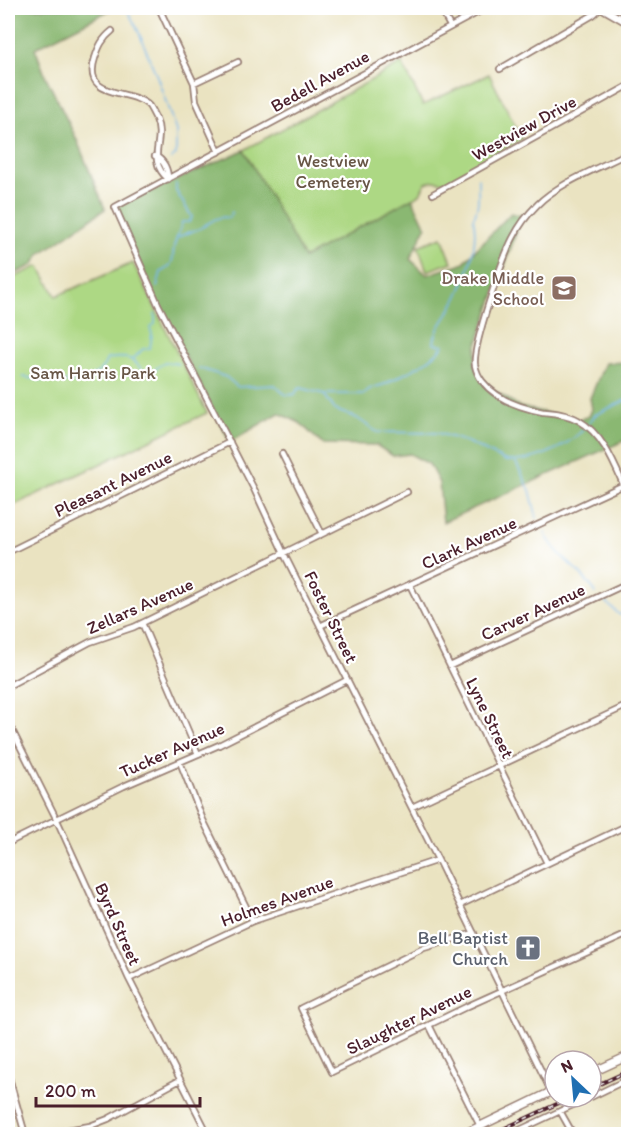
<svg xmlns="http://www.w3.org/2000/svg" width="636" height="1142" font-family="Itim,sans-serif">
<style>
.green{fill:#add884;stroke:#7c7c58;stroke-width:1.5}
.forest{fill:#8ab872;stroke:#6a6c4e;stroke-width:1.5}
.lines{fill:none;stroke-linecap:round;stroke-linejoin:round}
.stream{stroke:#77b7eb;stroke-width:1.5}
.minor-casing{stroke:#9a8176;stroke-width:8}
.tertiary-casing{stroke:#9a8176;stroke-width:9}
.secondary-casing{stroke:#9a8176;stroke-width:10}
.minor{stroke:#fff;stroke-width:4.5}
.tertiary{stroke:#fff;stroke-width:6}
.secondary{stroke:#fff;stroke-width:7}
.rail-casing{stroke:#4a1f2b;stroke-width:4}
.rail{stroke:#fff;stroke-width:1.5;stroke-dasharray:4.5;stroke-linecap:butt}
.labels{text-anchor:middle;stroke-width:4.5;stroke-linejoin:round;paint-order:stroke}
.street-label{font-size:18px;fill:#4a1f2b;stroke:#fff}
.park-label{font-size:18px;fill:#685646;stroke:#fff}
.education-label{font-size:18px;fill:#785e54;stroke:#fff;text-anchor:end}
.worship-label{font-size:18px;fill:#5b616d;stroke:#fff;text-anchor:end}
</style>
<rect width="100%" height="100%" fill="#fff"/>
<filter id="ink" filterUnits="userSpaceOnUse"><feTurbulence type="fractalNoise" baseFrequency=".0167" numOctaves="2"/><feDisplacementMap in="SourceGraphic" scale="12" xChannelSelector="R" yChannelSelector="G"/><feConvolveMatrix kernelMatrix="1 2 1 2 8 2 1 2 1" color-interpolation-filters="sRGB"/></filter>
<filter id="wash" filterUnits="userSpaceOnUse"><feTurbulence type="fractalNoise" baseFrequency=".008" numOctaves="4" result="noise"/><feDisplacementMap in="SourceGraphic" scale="24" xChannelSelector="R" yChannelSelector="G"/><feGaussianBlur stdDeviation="1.35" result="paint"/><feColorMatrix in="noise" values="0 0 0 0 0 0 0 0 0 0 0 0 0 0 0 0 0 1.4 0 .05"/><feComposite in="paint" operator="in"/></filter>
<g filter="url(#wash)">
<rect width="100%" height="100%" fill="#eae3c1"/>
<!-- green -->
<path class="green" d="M402 63 423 105 489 74 522 139 445 182 434 181 425 183 420 194 304 258 244 150Z
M442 237 452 262 427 271 418 246Z
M133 263 207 413 8 508V280L39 266 56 296Z"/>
<!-- forest -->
<path class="forest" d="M8 8H114L35 48 45 75 76 138 105 209 40 254 33 265 8 277Z
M244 150 304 258 412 198 426 227 410 259 427 275 463 263 511 213 522 216 477 345 475 364 479 376 487 386 520 407 578 420 589 416 592 409 590 398 605 363 628 362V439L443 522 439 483 429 464 410 454 393 456 376 445 322 444 300 423 279 413 230 442 158 304 115 207Z"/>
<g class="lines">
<!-- stream -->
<path class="stream" d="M127 10 137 28 158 79 176 131V155L171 159
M179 237C186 232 195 232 202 227 211 222 218 215 229 218L232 212
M157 287 161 272C175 264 172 260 174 247 176 239 180 230 182 222H189L192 217 176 191V184
M133 359 143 349 150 348 152 334 150 328 155 324V314
M199 368 226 377 238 387 275 385C282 392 285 397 295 394L297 390 301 388 324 394H364C369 387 377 387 385 384 405 373 429 364 444 345L434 344C434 331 445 319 452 307 465 284 480 244 473 218 480 208 478 190 478 178
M8 375H13
M23 377C49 382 95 391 107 359 114 358 125 356 132 360 138 363 143 376 153 371 157 369 160 364 165 362L179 364
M324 394 335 410 357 418 377 432 438 433 467 442 506 461H515L530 490 537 518
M589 423 595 415 628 399
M517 461C542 458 565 447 583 430
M545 533C556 557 582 570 596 593
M603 600 620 615 628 613"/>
</g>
</g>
<g filter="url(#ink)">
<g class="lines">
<defs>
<path id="minor" d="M159 8 194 83 196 101 219 152
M440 8 450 26
M486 8 115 207 158 304 255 491 286 558 438 860 551 1091
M112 31C102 39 99 46 95 58 81 100 132 88 149 106 151 109 154 115 156 119 166 142 145 158 168 179
M500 69 593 15 601 8
M194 83 238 62
M628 153C601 167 558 183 537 205 528 214 519 226 513 238 503 257 472 347 475 365 476 370 479 377 482 381 496 399 521 408 543 412 554 413 567 414 578 420 605 435 616 469 628 495
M155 156C164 160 168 170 168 179
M433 194 628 86
M282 454 322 534
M8 552 230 442
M410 585 547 863
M142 623 198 754
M320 626 628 483
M450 666 628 583
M8 686 90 642 134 627 407 492
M8 722 56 818 129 979 208 1134
M180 762 203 820 253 921
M412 807 628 705
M8 843 124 786 219 745 347 680
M460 905 628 825
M474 933 424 948 301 1008 332 1072 468 1006 628 934
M129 979 253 921 438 860
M429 1025 480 1126
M8 1074 25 1134
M591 1097 628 1079
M560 1111 573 1134
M45 1134 90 1126 108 1119 180 1080
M511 1134 590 1097"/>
<path id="tertiary" d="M602 8 628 23"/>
<path id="secondary" d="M591 1073 628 1056
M464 1134 555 1090"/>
</defs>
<!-- minor casing -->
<use href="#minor" class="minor-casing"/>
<!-- tertiary casing -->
<use href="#tertiary" class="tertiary-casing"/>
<!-- secondary casing -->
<use href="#secondary" class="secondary-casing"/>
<!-- minor -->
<use href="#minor" class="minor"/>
<!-- tertiary -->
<use href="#tertiary" class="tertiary"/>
<!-- secondary -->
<use href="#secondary" class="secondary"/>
<defs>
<path id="rail" d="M591 1088 628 1071
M492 1134 572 1097"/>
</defs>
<!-- rail casing -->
<use href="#rail" class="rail-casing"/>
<!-- rail -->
<use href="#rail" class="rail"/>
</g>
</g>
<!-- icons -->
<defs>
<symbol id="school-square" viewBox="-11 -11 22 22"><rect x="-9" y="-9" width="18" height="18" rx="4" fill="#8d6e63" stroke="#fff"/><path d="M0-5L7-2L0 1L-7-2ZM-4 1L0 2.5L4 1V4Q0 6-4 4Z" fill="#fff"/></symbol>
<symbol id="church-square" viewBox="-11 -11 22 22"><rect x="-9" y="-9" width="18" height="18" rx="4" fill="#6b7280" stroke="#fff"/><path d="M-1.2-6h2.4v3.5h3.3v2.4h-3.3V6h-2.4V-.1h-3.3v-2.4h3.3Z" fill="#fff"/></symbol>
</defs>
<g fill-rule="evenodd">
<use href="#school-square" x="549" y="273" width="30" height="30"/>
<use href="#church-square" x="513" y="933" width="30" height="30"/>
</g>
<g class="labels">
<!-- street labels -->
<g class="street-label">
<text transform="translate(320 81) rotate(-29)" y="6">Bedell Avenue</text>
<text transform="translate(524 128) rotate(-29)" y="6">Westview Drive</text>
<text transform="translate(113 484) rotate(-26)" y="6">Pleasant Avenue</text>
<text transform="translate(469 543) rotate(-25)" y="6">Clark Avenue</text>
<text transform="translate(140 606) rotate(-24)" y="6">Zellars Avenue</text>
<text transform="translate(533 612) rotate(-25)" y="6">Carver Avenue</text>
<text transform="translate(331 617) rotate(64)" y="6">Foster Street</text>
<text transform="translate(490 718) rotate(64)" y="6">Lyne Street</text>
<text transform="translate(172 750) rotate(-24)" y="6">Tucker Avenue</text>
<text transform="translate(277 901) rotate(-20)" y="6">Holmes Avenue</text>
<text transform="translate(118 924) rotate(66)" y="6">Byrd Street</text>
<text transform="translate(409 1020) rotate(-26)" y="6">Slaughter Avenue</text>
</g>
<!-- park labels -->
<g class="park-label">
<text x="333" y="167">Westview<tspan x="333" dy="21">Cemetery</tspan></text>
<text x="93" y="379">Sam Harris Park</text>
</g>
<!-- education labels -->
<g class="education-label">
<text x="544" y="284">Drake Middle<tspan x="544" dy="21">School</tspan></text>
</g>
<!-- worship labels -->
<g class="worship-label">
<text x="508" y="944">Bell Baptist<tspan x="508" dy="21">Church</tspan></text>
</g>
</g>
<!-- margin -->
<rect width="636" height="1142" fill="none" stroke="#fff" stroke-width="30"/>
<!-- north arrow -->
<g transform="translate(573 1079) rotate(334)"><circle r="28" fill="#ffffff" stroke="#b7a5aa" stroke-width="1.5"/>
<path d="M0-4.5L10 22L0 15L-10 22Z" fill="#1f6fb2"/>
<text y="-9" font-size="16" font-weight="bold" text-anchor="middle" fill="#4a1f2b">N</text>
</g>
<!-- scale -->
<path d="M36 1097v9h164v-9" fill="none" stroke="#4a1f2b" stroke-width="3"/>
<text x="45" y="1097" font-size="18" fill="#4a1f2b" stroke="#ffffff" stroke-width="4.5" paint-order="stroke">200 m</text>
</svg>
